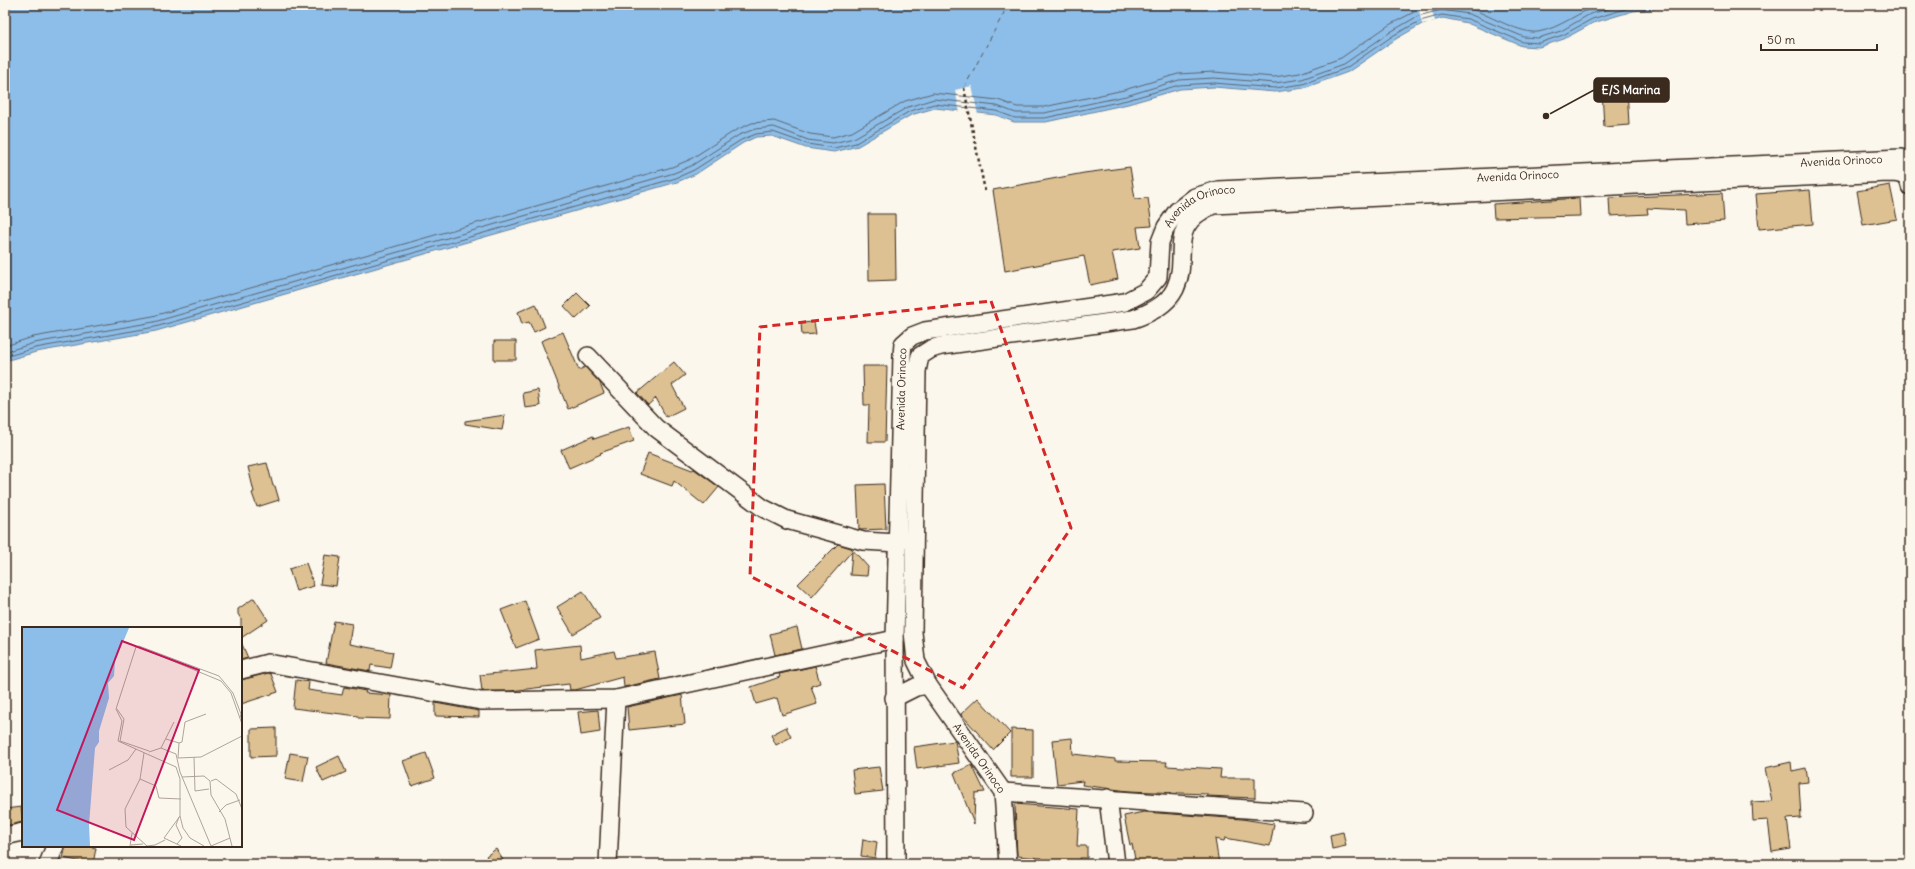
<svg xmlns="http://www.w3.org/2000/svg" width="1915" height="869" font-family="Delius,sans-serif">
<style>
.water{fill:#8dbee9;stroke:#6c8398}
.pier{fill:#fbf7ec}
.lines{fill:none;stroke-linecap:round;stroke-linejoin:round}
.shore{stroke:#5c656f;stroke-width:1}
.ferry{stroke:#54565b;stroke-width:1;stroke-dasharray:5 4;stroke-linecap:butt}
.building{fill:#ddc192;stroke:#3b2a1e}
.minor-casing{stroke:#3b2a1e;stroke-width:20}
.path{stroke:#3b2a1e;stroke-width:2.5;stroke-dasharray:3 3;stroke-linecap:butt}
.minor{stroke:#fbf7ec;stroke-width:17}
.marked{fill:none;stroke:#d62828;stroke-width:3;stroke-dasharray:8 5;stroke-linejoin:round}
.labels{text-anchor:middle;stroke-width:3;stroke-linejoin:round;paint-order:stroke}
.street-label{font-size:11px;fill:#3b2a1e;stroke:#fbf7ec}
.inset-river{fill:none;stroke:#8dbee9;stroke-width:2}
.inset-road{fill:none;stroke:#aea59a;stroke-width:1}
.view{fill:#c2185b;fill-opacity:0.15;stroke:#c2185b;stroke-width:2}
.inset-edge{fill:none;stroke:#3b2a1e;stroke-width:2}
.leader{fill:none;stroke:#3b2a1e;stroke-width:1.5}
.callout-dot{fill:#3b2a1e;stroke:#fbf7ec;stroke-width:1.5}
.callout{fill:#3b2a1e;stroke:#3b2a1e;stroke-width:1.5}
.callout-label{font-size:12px;text-anchor:middle;font-weight:bold;fill:#fff}
</style>
<rect width="100%" height="100%" fill="#fbf7ec"/>
<filter id="ink" filterUnits="userSpaceOnUse"><feTurbulence type="fractalNoise" baseFrequency=".025" numOctaves="2"/><feDisplacementMap in="SourceGraphic" scale="8" xChannelSelector="R" yChannelSelector="G"/><feConvolveMatrix kernelMatrix="1 2 1 2 8 2 1 2 1" color-interpolation-filters="sRGB"/></filter>
<g filter="url(#ink)">
<!-- water -->
<path class="water" d="M5 5H1689L1633 11 1593 23 1564 39 1539 47 1522 46 1467 23 1443 18 1422 24 1396 39 1348 72 1304 88 1275 92 1214 87 1180 89 1128 104 1046 122H1014L996 115 935 108 911 115 858 146 834 152 806 148 772 136 756 137 743 143 696 174 677 182 156 331 36 352 5 361Z"/>
<!-- pier -->
<path class="pier" d="M1418 5H1430L1435 21 1422 24Z
M972 86 978 115 960 113 955 90Z"/>
<g class="lines">
<!-- shore -->
<path class="shore" d="M1453 5C1460 6 1467 7 1474 10 1490 16 1521 34 1538 32 1561 28 1579 11 1600 5
M5 346 33 337 153 316 672 167 689 160 736 130 752 123 774 121 810 134 833 137 852 132 905 101 933 93 998 100 1017 107H1044L1124 90 1178 74 1214 72 1274 77 1300 73 1341 58 1389 25 1416 11 1435 5
M5 352 34 343 154 322 674 173 691 166 739 135 755 129 774 127 808 140 833 143 854 138 908 107 934 99 997 106 1016 113H1044L1126 96 1179 80 1214 78 1275 83 1302 79 1344 64 1392 31 1418 16 1441 10 1469 14 1524 37 1538 38 1561 31 1590 14 1622 5
M5 357 35 348 155 327 676 178 694 170 741 140 756 134 773 132 807 144 834 148 856 143 910 111 934 104 996 111 1015 118H1045L1127 100 1179 85 1214 83 1275 88 1303 84 1346 68 1394 35 1420 21 1442 15 1468 19 1523 42 1539 43 1563 35 1592 19 1632 7 1652 5"/>
<!-- ferry -->
<path class="ferry" d="M964 88 1008 5"/>
</g>
<!-- building -->
<path class="building" d="M1627 88 1629 125 1604 127 1602 90Z
M1130 167 1135 199 1148 198 1152 226 1137 227 1140 248 1112 252 1118 279 1090 285 1084 256 1005 271 993 190 1084 173Z
M1890 185 1897 219 1863 225 1857 191Z
M1810 190 1813 224 1759 229 1756 194Z
M1722 193 1724 221 1685 224 1684 210 1647 208 1648 214 1610 216 1609 198Z
M1579 198 1580 216 1494 218 1493 204Z
M868 214H895L896 280 869 281Z
M577 293 590 306 576 319 564 306Z
M536 304 545 327 534 332 529 322 522 324 518 312Z
M814 322 816 334 802 335 801 323Z
M563 332 579 370 585 367 600 383 604 393 568 409 541 341Z
M494 341H516V360H494Z
M674 362 685 375 672 385 684 408 666 417 656 398 648 405 637 393Z
M863 366H887L885 442H868L869 405H864Z
M538 390 540 406 525 408 523 393Z
M505 415 502 430 465 424V421Z
M629 427 634 441 600 453 601 454 569 468 561 450 593 436 594 439Z
M648 453 692 470 694 469 719 487 704 505 674 481 672 486 640 474Z
M267 463 273 486H275L279 500 257 507 252 493 254 492 248 467Z
M884 484 886 529 859 530 857 485Z
M838 544 851 548 868 567 867 576 850 575 852 551 812 597 798 584Z
M325 555 340 557 336 586 320 584Z
M306 563 314 586 296 591 289 569Z
M583 591 600 618 573 634 557 607Z
M254 598 268 620 241 638V619L238 614V609Z
M525 601 539 639 516 648 501 610Z
M334 621 352 624 349 644 393 652 390 668 371 665 370 671 326 663Z
M797 627 802 649 775 655 770 634Z
M241 642 248 658 241 660Z
M580 645 581 658 614 651 616 658 655 652 660 679 624 687 623 677 575 690H570L569 684 510 691H482L480 675 537 669 535 650Z
M815 666 820 683 811 686 817 704 782 715 777 698 756 704 751 687 780 677 779 674Z
M268 673 271 674 278 692 241 704V680Z
M296 680 309 682 308 690 342 695 344 687 366 691 365 693 391 695 390 719 358 718V716L293 708Z
M682 695 685 724 629 730 627 707Z
M978 698 1010 733 993 750 961 714Z
M435 703 479 711V717L435 716Z
M598 710 600 732 581 735 578 712Z
M786 727 791 737 776 745 771 735Z
M276 728V756L251 757V729Z
M1011 729 1033 730V777H1011Z
M1072 738 1073 754 1115 759V761L1167 762 1166 766 1221 769 1220 778H1255V798L1207 796V794L1128 791 1082 785 1083 781 1057 784 1052 740Z
M955 741 959 763 917 769 914 747Z
M290 753 308 756 303 782 285 779Z
M426 753 435 778 412 786 403 761Z
M339 756 346 772 323 782 316 767Z
M1791 762 1792 771 1806 768 1808 782 1799 783 1801 818 1787 819 1791 849 1772 852 1768 820 1753 821 1752 802 1772 801 1765 768Z
M972 765 985 792 975 793 974 824 954 773Z
M879 767 883 791 855 794 852 770Z
M1015 804 1079 809 1077 846H1087V858H1080L1079 864H1040L1042 858 1017 856Z
M21 807 23 822 5 826V809Z
M1144 812 1242 819 1274 824 1270 846 1225 838 1224 841 1215 839 1219 864H1136L1132 844 1130 845 1124 816Z
M1343 832 1346 846 1332 849 1330 835Z
M863 839 877 842 875 858 861 856Z
M66 846H87L96 848 93 864 63 858Z
M496 849 503 860 497 864H491L486 856Z"/>
<g class="lines">
<defs>
<g id="minor">
<path d="M588 356 656 428 763 508 787 520 863 541 898 543"/>
<path d="M241 670 268 663 481 701 616 699 895 639"/>
<path d="M928 685 916 661 913 632 917 371 920 356 931 349 941 346 1133 319C1150 313 1167 305 1175 289 1191 255 1164 227 1213 205L1888 173C1898 173 1909 174 1910 186"/>
<path id="s1" d="M894 698 916 687 928 685 1003 792 1008 864"/>
<path d="M1003 792 1304 813"/>
<path d="M1108 798 1116 864"/>
<path d="M5 836 23 832"/>
<path d="M48 864 55 846"/>
<path d="M608 864 616 699"/>
<path id="s2" d="M896 864 895 639 902 355 903 344 912 336 925 331 1125 302 1146 291 1158 277 1160 242 1166 227 1177 211 1195 197 1218 190 1901 158 1910 162"/>
</g>
</defs>
<!-- minor casing -->
<use href="#minor" class="minor-casing"/>
<!-- path -->
<path class="path" d="M964 88 985 191"/>
<!-- minor -->
<use href="#minor" class="minor"/>
</g>
</g>
<!-- marked area -->
<path class="marked" d="M991 301 1071 528 963 688 750 576 760 327Z"/>
<g class="labels">
<!-- street labels -->
<g class="street-label">
<text dy="4" stroke="none"><textPath href="#s2" startOffset="1532">Avenida Orinoco</textPath></text>
<text dy="4" stroke="none"><textPath href="#s2" startOffset="1208">Avenida Orinoco</textPath></text>
<text dy="4" stroke="none"><textPath href="#s2" startOffset="884">Avenida Orinoco</textPath></text>
<text dy="4" stroke="none"><textPath href="#s2" startOffset="475">Avenida Orinoco</textPath></text>
<text dy="4" stroke="none"><textPath href="#s1" startOffset="126">Avenida Orinoco</textPath></text>
</g>
</g>
<!-- overview -->
<g transform="translate(22 627)">
<rect width="220" height="220" fill="#fbf7ec"/>
<path d="M0 1H107L93 34 92 49 86 56 87 71 77 104V115L73 121 67 198 68 219H0Z" fill="#8dbee9"/>
<path class="inset-river" d="M0 15 76 101"/>
<path class="inset-road" d="M124 23 199 54 209 66 220 97M95 82 102 92 98 114 127 124M144 112 157 116 156 131 179 130 220 109M157 116 160 115 163 95 184 87M139 121 152 95M127 125 139 121 154 127 158 145 189 219M122 126 118 152 103 182 104 200 125 219 133 218 143 213M172 130 173 164 187 162M87 143 106 133 114 122M160 150 182 149 188 154 189 168 203 192 210 219M118 152 134 159 137 171 159 172M189 154 194 152 214 167 220 182M197 185 204 178 218 173M158 189 142 211 159 219M155 217 160 211 154 198 157 190M109 218 121 217M108 219 110 206M182 219 168 211 161 201 158 189V152L154 140 96 114 100 94 94 82 114 20 117 19 197 49 211 66 219 87 218 91M189 219 208 211"/>
<path class="view" d="M100 14 177 43 112 213 35 183Z"/>
<rect width="220" height="220" class="inset-edge"/>
</g>
<!-- callouts -->
<path class="leader" d="M1546 116L1594 90"/>
<circle class="callout-dot" cx="1546" cy="116" r="4"/>
<rect class="callout" x="1594" y="78" width="75" height="24" rx="4"/>
<g class="callout-label">
<text x="1631" y="94">E/S Marina</text>
</g>
<!-- margin -->
<rect width="1915" height="869" fill="none" stroke="#fbf7ec" stroke-width="20"/>
<rect x="10" y="10" width="1895" height="849" fill="none" stroke="#3b2a1e" stroke-width="1.5" filter="url(#ink)"/>
<!-- scale -->
<path d="M1761 44v6h116v-6" fill="none" stroke="#3b2a1e" stroke-width="2"/>
<text x="1767" y="44" font-size="12" fill="#3b2a1e" stroke="#fbf7ec" stroke-width="3" paint-order="stroke">50 m</text>
</svg>
